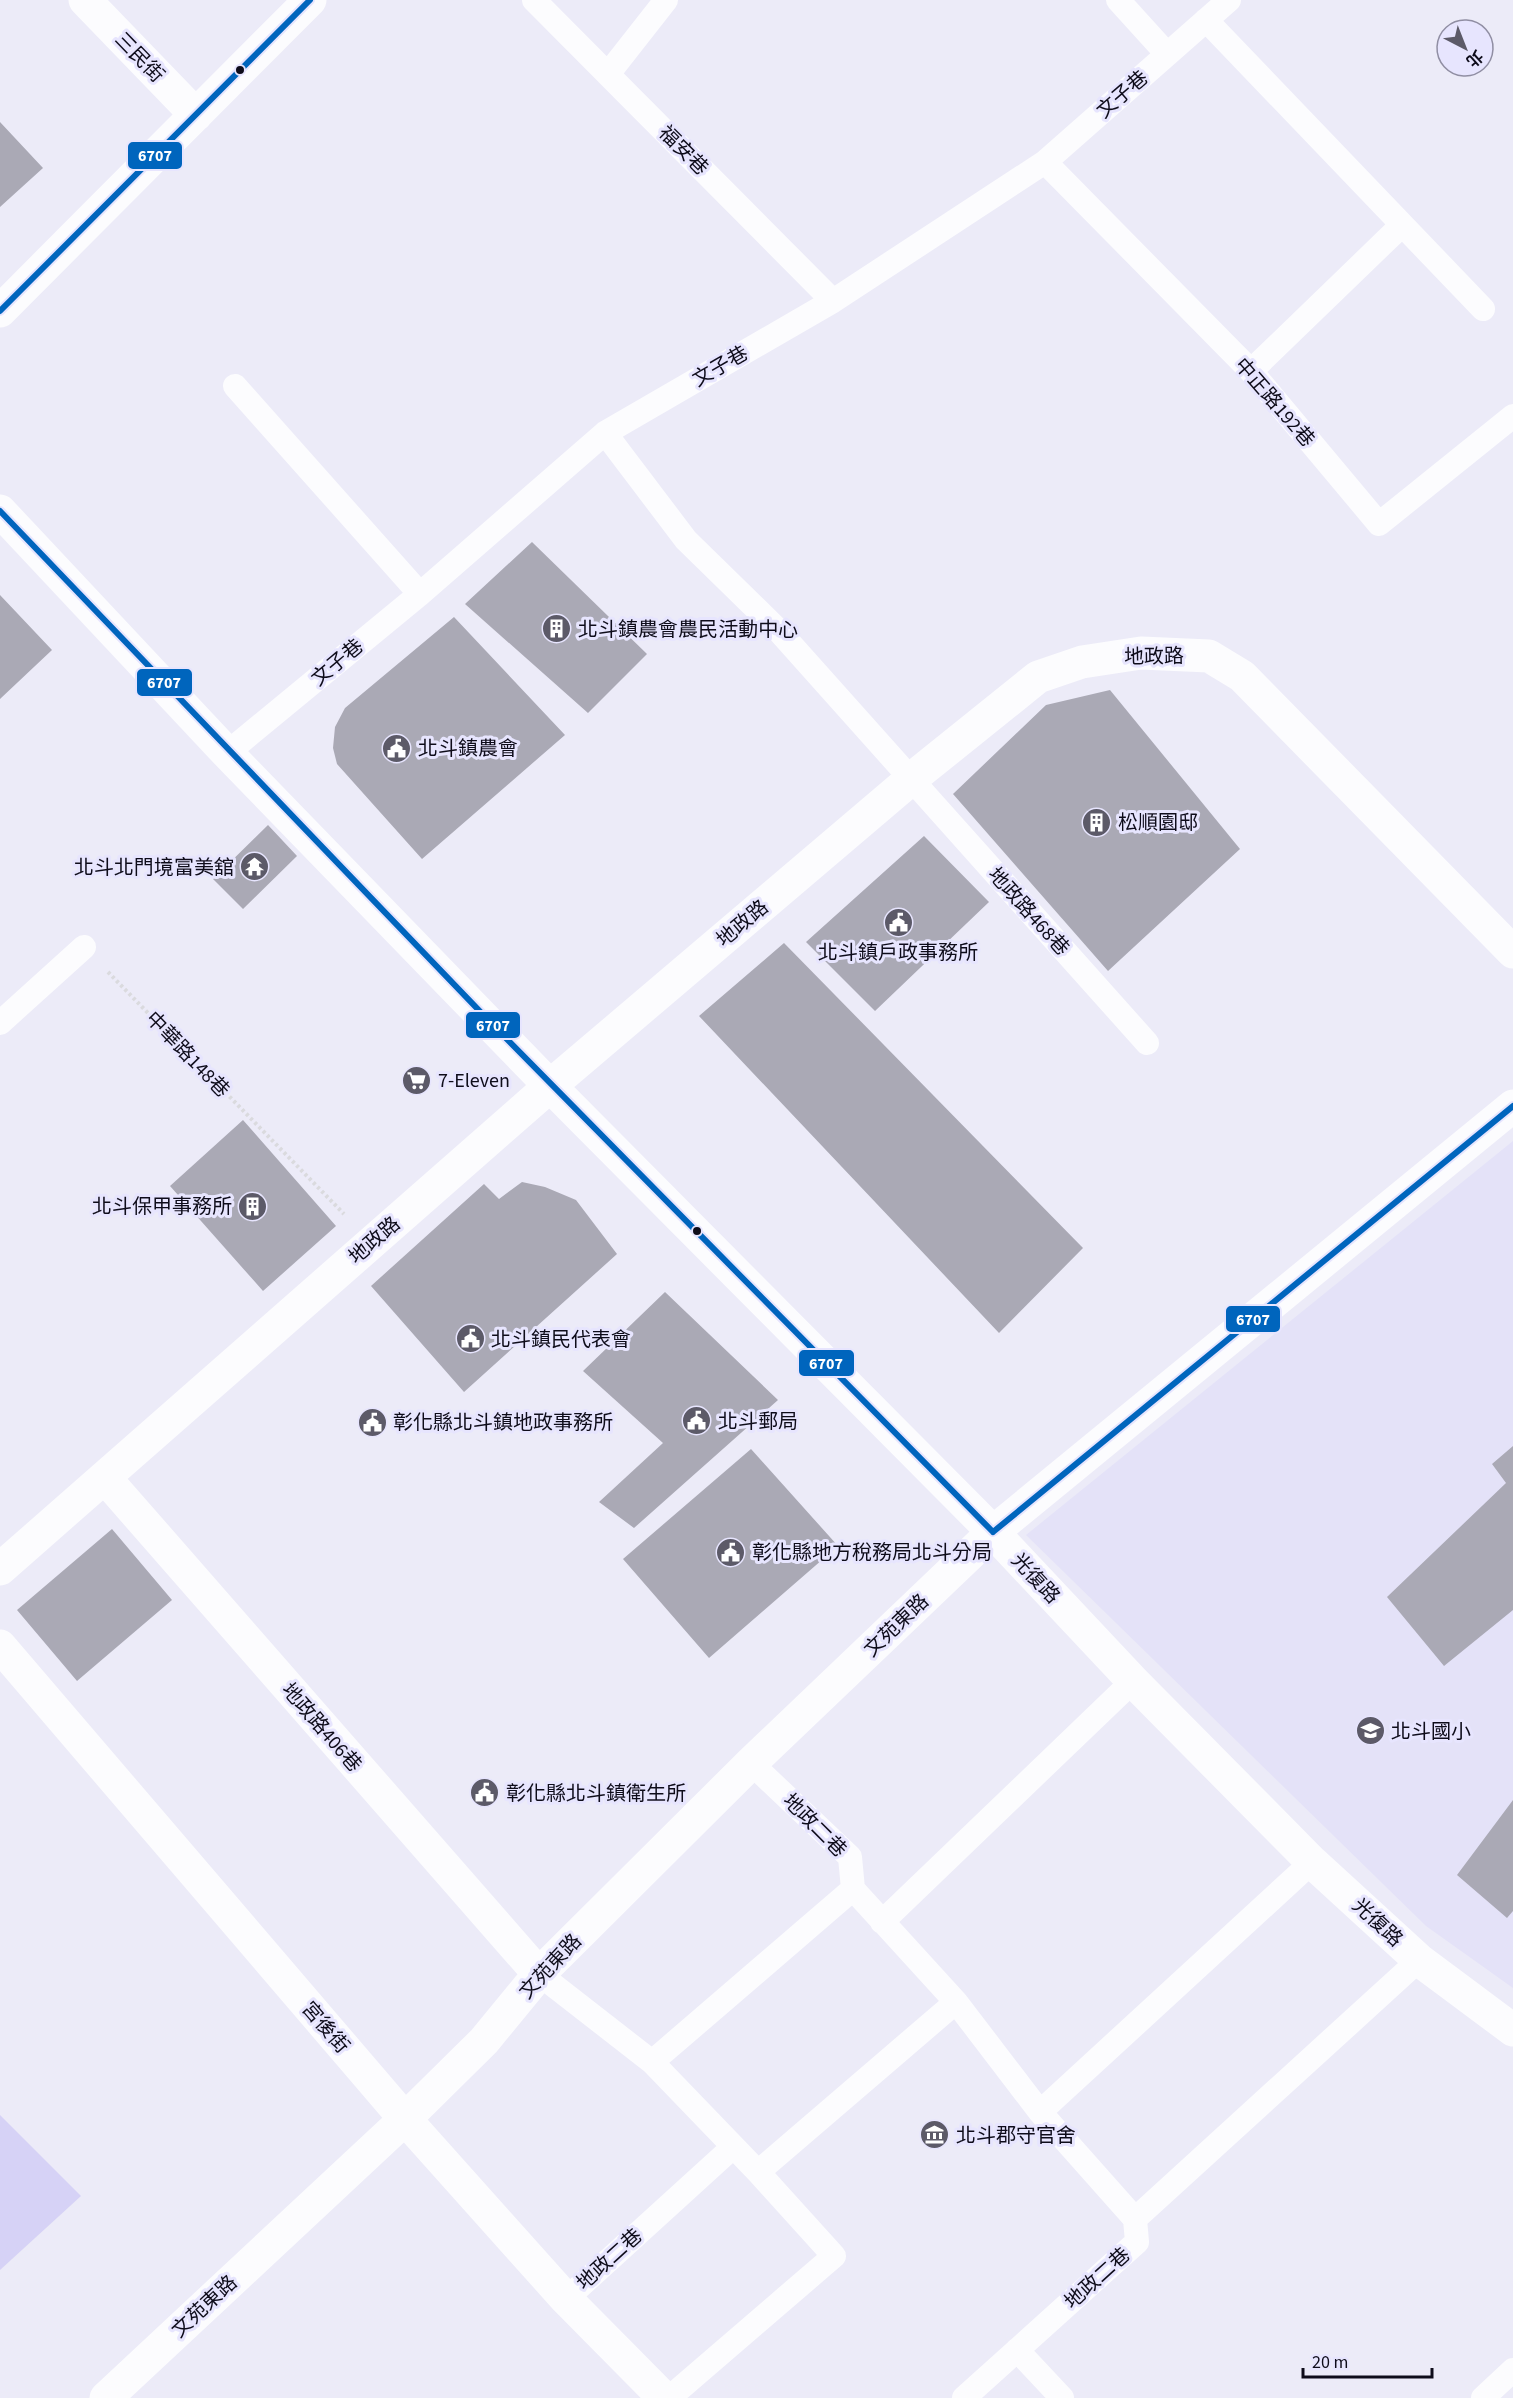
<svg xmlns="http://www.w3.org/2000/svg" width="1513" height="2398" font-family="'Source Sans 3','Noto Sans TC',sans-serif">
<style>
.built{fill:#e4e2f8}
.green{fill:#d6d2f6}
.building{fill:#aaa9b5}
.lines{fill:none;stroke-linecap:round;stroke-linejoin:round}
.path{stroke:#dadade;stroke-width:4;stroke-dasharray:3 3;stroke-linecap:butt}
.lane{stroke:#fcfcfe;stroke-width:24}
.street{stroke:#fcfcfe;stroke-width:33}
.secondary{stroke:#fcfcfe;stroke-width:33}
.bus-1-casing{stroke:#e7e5fe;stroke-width:10}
.bus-1{stroke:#0065bd;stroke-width:6}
.bus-dot{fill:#0e0c1a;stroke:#e7e5fe;stroke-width:2}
.labels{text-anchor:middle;stroke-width:6;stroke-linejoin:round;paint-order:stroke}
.street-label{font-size:20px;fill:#0e0c1a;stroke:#e7e5fe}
.poi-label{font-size:20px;fill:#0e0c1a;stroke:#e7e5fe;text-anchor:start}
.line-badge{stroke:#e7e5fe;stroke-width:2}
.badge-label{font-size:16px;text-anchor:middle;font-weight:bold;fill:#fff}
</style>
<rect width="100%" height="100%" fill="#ecebf8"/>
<!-- built -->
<path class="built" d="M1513 1141V1988L1426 1926 1026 1535Z"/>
<!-- green -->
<path class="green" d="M0 2115 81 2196 0 2270Z"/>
<!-- building -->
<path class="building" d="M0 122 43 168 0 207Z
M532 542 647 654 588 713 465 604Z
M0 595 52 650 0 699Z
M454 617 565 735 422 859 337 764 333 748 335 727 345 708Z
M1110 690 1240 849 1108 971 953 794 1046 705Z
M268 825 297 856 243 909 213 879Z
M924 836 989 902 875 1011 806 942Z
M784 943 1083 1248 999 1333 699 1016Z
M243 1120 336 1226 263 1291 170 1186Z
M522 1182 545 1187 576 1200 617 1254 464 1392 371 1286 484 1184 499 1199Z
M665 1292 778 1400 634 1528 599 1502 663 1443 583 1371Z
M1513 1446V1610L1444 1666 1387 1597 1506 1483 1492 1464Z
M751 1449 838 1546 709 1658 623 1559Z
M112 1529 172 1600 77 1681 17 1610Z
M1513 1800V1911L1507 1918 1457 1875Z"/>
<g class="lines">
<!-- path -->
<path class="path" d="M108 972 344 1214"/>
<!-- lane -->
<path class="lane" d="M534 0 833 301
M1118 0 1167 54
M1206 20 1483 309
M608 74 666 0
M1045 162 1251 371 1379 524 1513 416
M1251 371 1402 225
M235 386 420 594
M605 433 686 540 778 630 1147 1043
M227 753 420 594 605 433 833 301 1045 162 1229 0
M0 1023 84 947
M751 1763 850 1857 853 1889 956 2002 1040 2112 1135 2219 1137 2242 964 2398
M882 1922 1133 1681
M539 1974 652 2062 758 2172 834 2256 669 2398
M652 2062 853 1889
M1040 2112 1312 1862
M758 2172 956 2002
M1135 2219 1419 1960
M566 2299 733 2147
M1017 2350 1062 2398
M1483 2398 1513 2370"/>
<!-- street -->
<path class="street" d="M106 1479 539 1974
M0 1646 405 2119 566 2299 664 2398
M106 2398 405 2119 484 2041 539 1974 751 1763 993 1532 1513 1106"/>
<!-- secondary -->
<path class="secondary" d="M85 0 196 115
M0 311 310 0
M0 511 227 753 550 1086 993 1532 1133 1681 1312 1862 1419 1960 1513 2030
M0 1569 550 1086 910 780 1038 677 1082 662 1141 653 1209 656 1242 676 1513 952"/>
<defs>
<path id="bus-1" d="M0 311 310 0
M0 511 493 1025 993 1532
M993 1532 1513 1106"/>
</defs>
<!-- bus-1 casing -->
<use href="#bus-1" class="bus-1-casing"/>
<!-- bus-1 -->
<use href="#bus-1" class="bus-1"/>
</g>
<!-- icons -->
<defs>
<symbol id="building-disc" viewBox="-11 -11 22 22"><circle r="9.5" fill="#5c5a68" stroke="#e7e5fe"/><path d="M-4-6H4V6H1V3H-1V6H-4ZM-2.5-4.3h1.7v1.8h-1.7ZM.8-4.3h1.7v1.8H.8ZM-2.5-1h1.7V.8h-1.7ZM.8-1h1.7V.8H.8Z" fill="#fff"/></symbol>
<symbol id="civic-disc" viewBox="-11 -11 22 22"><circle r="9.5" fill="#5c5a68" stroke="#e7e5fe"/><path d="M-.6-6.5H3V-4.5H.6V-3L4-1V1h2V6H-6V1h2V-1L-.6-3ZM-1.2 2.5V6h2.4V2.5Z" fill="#fff"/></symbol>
<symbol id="temple-disc" viewBox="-11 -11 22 22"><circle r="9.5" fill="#5c5a68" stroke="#e7e5fe"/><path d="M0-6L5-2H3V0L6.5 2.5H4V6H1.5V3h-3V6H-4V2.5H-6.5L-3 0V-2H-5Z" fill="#fff"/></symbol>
<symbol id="supermarket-disc" viewBox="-11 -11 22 22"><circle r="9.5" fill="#5c5a68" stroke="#e7e5fe"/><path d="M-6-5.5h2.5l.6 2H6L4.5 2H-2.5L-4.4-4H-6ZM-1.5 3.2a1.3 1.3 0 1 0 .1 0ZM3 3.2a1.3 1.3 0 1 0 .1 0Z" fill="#fff"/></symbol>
<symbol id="school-disc" viewBox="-11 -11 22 22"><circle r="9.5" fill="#5c5a68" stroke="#e7e5fe"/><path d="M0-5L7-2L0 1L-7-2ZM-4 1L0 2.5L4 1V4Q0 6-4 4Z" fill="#fff"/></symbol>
<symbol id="museum-disc" viewBox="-11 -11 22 22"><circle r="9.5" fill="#5c5a68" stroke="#e7e5fe"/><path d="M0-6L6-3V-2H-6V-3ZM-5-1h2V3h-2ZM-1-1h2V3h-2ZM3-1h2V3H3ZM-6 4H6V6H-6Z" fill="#fff"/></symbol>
</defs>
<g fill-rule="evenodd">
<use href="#building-disc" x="540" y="612" width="33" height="33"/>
<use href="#civic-disc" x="380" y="732" width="33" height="33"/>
<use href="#building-disc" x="1080" y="806" width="33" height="33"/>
<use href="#temple-disc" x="238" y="850" width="33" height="33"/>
<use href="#civic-disc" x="882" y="906" width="33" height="33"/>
<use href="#supermarket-disc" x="400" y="1064" width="33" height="33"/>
<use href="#building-disc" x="236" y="1190" width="33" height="33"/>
<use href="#civic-disc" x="454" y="1322" width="33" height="33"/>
<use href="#civic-disc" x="680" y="1404" width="33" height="33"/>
<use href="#civic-disc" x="356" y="1406" width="33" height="33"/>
<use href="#civic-disc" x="714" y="1536" width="33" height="33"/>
<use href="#school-disc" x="1354" y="1714" width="33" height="33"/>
<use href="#civic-disc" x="468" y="1776" width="33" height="33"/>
<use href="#museum-disc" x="918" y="2118" width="33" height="33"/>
</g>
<!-- markers -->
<g class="bus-dot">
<circle cx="240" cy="70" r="5"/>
<circle cx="697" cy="1231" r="5"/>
</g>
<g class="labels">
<!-- street labels -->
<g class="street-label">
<text transform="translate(140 57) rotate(46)" y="7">三民街</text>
<text transform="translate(1122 94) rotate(-41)" y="7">文子巷</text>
<text transform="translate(684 150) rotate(45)" y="7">福安巷</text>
<text transform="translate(720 366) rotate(-30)" y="7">文子巷</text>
<text transform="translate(1275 402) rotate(49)" y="7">中正路192巷</text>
<text transform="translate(1154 656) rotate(-1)" y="7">地政路</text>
<text transform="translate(337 662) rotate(-40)" y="7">文子巷</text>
<text transform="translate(1029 911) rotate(48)" y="7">地政路468巷</text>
<text transform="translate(742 923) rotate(-40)" y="7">地政路</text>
<text transform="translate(188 1054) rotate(46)" y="7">中華路148巷</text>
<text transform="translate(374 1240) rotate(-41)" y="7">地政路</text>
<text transform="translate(1036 1578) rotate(47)" y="7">光復路</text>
<text transform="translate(896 1625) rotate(-44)" y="7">文苑東路</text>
<text transform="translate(322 1727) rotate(49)" y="7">地政路406巷</text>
<text transform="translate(815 1825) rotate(45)" y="7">地政二巷</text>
<text transform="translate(1378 1922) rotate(43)" y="7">光復路</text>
<text transform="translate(550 1966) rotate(-47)" y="7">文苑東路</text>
<text transform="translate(326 2027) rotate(49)" y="7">宮後街</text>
<text transform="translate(609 2259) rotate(-42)" y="7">地政二巷</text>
<text transform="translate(1097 2278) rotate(-42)" y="7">地政二巷</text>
<text transform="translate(204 2306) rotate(-43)" y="7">文苑東路</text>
</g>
<!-- poi labels -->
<g class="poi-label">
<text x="578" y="636">北斗鎮農會農民活動中心</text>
<text x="418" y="755">北斗鎮農會</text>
<text x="1118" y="829">松順園邸</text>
<text x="234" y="874" text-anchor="end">北斗北門境富美舘</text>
<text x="898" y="959" text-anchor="middle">北斗鎮戶政事務所</text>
<text x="438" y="1087">7-Eleven</text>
<text x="232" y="1213" text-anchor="end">北斗保甲事務所</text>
<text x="491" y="1346">北斗鎮民代表會</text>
<text x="718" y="1428">北斗郵局</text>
<text x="393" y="1429">彰化縣北斗鎮地政事務所</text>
<text x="752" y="1559">彰化縣地方稅務局北斗分局</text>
<text x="1391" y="1738">北斗國小</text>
<text x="506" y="1800">彰化縣北斗鎮衛生所</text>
<text x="956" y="2142">北斗郡守官舍</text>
</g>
</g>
<g class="line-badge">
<rect x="127" y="141" width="56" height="29" rx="6" fill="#0065bd"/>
<rect x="136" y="668" width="57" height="29" rx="6" fill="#0065bd"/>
<rect x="465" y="1011" width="56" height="28" rx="6" fill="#0065bd"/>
<rect x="1225" y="1305" width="56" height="28" rx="6" fill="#0065bd"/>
<rect x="798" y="1349" width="57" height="28" rx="6" fill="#0065bd"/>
</g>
<g class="badge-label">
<text x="155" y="161">6707</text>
<text x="164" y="688">6707</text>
<text x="493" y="1031">6707</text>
<text x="1253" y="1325">6707</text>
<text x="826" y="1369">6707</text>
</g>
<!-- north arrow -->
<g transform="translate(1465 48) rotate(138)"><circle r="28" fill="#e7e5fe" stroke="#908ea3" stroke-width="1.5"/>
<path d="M0-4.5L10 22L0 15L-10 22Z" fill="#5c5a68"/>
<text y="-9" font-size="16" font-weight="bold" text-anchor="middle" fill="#0e0c1a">北</text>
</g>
<!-- scale -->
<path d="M1303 2368v9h129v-9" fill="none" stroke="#0e0c1a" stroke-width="3"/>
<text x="1312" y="2368" font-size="18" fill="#0e0c1a" stroke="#e7e5fe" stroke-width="4.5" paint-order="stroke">20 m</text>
</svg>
